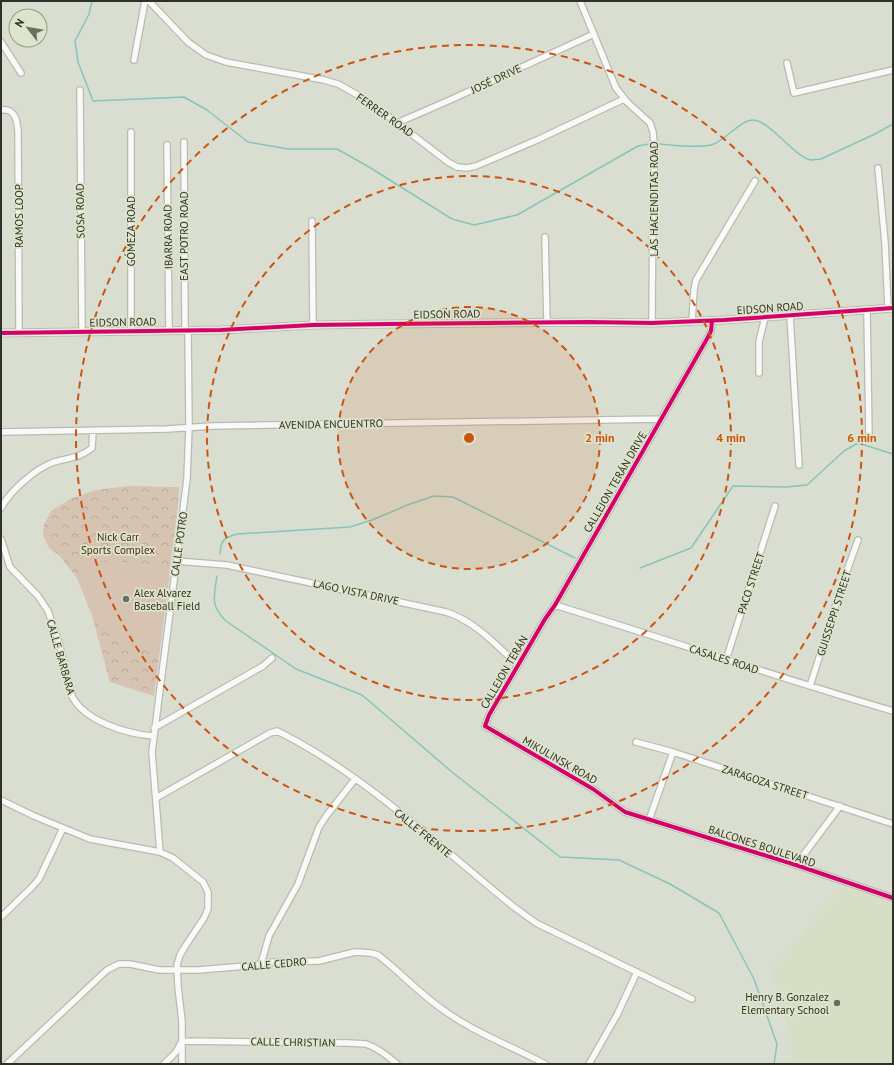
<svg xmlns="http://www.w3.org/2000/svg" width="894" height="1065" font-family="'PT Sans',sans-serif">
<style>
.built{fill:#d7dec6}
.forest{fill:url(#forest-crowns)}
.pitch{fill:#d6c3b1}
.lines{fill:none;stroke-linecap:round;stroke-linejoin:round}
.stream{stroke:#87c5ba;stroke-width:1.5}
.minor-casing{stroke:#b8bbb1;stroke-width:8}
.tertiary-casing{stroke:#b8bbb1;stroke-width:9}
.minor{stroke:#f9faf8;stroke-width:5.5}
.tertiary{stroke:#f9faf8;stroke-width:7}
.cycleway-casing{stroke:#dde4cb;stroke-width:6}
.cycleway{stroke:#d6006c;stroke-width:4}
.ring{fill:none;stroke:#cc5310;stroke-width:2;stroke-dasharray:7 5}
.poi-dot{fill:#6a6e62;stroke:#dde4cb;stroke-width:1.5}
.labels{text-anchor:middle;stroke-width:3.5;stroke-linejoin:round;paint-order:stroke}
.street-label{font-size:11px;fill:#2e3127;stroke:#dde4cb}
.park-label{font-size:11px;fill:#512a0e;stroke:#dde4cb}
.poi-label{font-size:11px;fill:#2e3127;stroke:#dde4cb;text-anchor:start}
.centre{fill:#cc5310;stroke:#dde4cb;stroke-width:2}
.ring-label{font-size:12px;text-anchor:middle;font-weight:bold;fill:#cc5310;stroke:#dde4cb;stroke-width:3.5;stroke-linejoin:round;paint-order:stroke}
</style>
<defs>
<pattern id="forest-crowns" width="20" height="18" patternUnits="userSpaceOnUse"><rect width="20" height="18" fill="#d6c3b1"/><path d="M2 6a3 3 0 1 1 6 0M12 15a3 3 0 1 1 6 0" fill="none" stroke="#b8a898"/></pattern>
</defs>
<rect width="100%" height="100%" fill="#daded1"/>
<!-- built -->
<path class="built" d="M843 886 893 903V1064H791V1035L771 971Z"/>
<!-- forest -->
<path class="forest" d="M128 486 179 487 178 505 154 696 110 682 91 612 77 578 59 555 50 549 43 535 44 525 51 511 72 498 96 490Z"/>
<!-- pitch -->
<path class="pitch" d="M80 560 170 565 160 648 132 644 113 634 97 623 89 608 82 589 79 574Z"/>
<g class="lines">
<!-- stream -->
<path class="stream" d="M92 1 89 14 75 41 78 62 93 101 184 97 207 110 248 142 288 149H337L369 167 452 219 474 225 517 215 638 146 649 144
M659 144C673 145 702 149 714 144 726 139 741 120 753 120 771 121 794 157 811 160 814 160 818 159 821 159L875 134 893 124
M220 554C221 539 224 538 237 534L350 527 372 520 410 504 434 496 453 497 575 558
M640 568 691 548 733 486 786 487 807 485 844 451 858 443 893 454
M217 576C214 596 210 606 226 621L296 669 362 695 452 772 560 857 619 860 670 884 719 913 754 979 777 1044 774 1064"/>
<defs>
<path id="minor" d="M149 1 188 42 206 55 226 62 324 80 338 84 356 94 392 119 448 162 457 167 467 168 476 166 537 140 624 99
M580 1 616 88 627 102 650 123 653 132 655 154 653 194 652 323
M1 42 21 73
M134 60 145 1
M787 63 794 93 893 70
M80 90 82 332
M1 110C15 108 17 120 18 131L19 333
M397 123 450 100 594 34
M131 132V330
M184 142 185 330
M167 145 169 330
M878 168 885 243 888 308
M312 221 313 325
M545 237 547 322
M867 310 869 438
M790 316 799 465
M692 321 694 290 696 280 755 181
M712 321 711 331 708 337 555 605 545 619 489 715 485 726 593 789 625 812 796 865 893 898
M759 373V342L765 317
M1 432 167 429 212 426 661 419
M1 508C10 491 36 468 54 462 68 458 80 458 92 448L93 431
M1 539 10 567 38 596 48 611 59 643 72 696C84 721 127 734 153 736
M176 561 227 565 446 612C475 621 496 645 518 665
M555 605C668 640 780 678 893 711
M726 660 775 506
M810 686 844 579 858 540
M154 728 263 666 272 658
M636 742 673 752 893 824
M156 798 270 733 277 731 283 734C367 777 441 848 514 907L536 923 692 999
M1 800 34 816 90 839 160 852 173 858 203 882 208 892V909L204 918 186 945 180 955 177 965 178 987 182 1021V1064
M649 820 673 752
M160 852 152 752 187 479 189 426 188 330
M796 865 840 806
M1 917 32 887 39 879 63 828
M261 964 269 936 298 884 319 827 327 815 355 779
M7 1064 107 970 119 964H130L159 970H198L246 966 274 962 319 961 355 952 371 953 378 955C400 972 419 993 442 1009 473 1032 511 1046 545 1064
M164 1064 176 1052 182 1041 348 1043 366 1044C378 1048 387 1055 397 1064
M589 1064 617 1015 637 972"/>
<path id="tertiary" d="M1 333 221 330 313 325 391 324 588 322 652 323 724 320 893 308"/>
</defs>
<!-- minor casing -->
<use href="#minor" class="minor-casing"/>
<!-- tertiary casing -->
<use href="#tertiary" class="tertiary-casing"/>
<!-- minor -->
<use href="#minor" class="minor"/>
<!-- tertiary -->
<use href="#tertiary" class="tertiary"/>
<defs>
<path id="cycleway" d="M712 321 711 331 708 337 555 605 545 619 489 715 485 726 593 789 625 812 796 865 893 898
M1 333 221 330 313 325 391 324 588 322 652 323 724 320 893 308"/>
</defs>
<!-- cycleway casing -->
<use href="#cycleway" class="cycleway-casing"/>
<!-- cycleway -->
<use href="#cycleway" class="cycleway"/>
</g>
<!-- distance rings -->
<circle cx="469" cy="438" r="131" fill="#cc5310" fill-opacity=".12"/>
<g class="ring">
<circle cx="469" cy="438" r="131"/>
<circle cx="469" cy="438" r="262"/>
<circle cx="469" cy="438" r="393"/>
</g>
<!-- markers -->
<g class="poi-dot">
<circle cx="126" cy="599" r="4"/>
<circle cx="837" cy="1003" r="4"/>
</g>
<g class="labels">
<!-- street labels -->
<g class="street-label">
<text transform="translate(496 79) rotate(-25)" y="4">JOSÉ DRIVE</text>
<text transform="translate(385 115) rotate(35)" y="4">FERRER ROAD</text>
<text transform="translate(654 199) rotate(-90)" y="4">LAS HACIENDITAS ROAD</text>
<text transform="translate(80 211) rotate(-91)" y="4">SOSA ROAD</text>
<text transform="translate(19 216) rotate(-90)" y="4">RAMOS LOOP</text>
<text transform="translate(131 231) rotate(-90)" y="4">GÓMEZA ROAD</text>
<text transform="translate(184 236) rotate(-90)" y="4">EAST POTRO ROAD</text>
<text transform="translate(168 237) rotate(-91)" y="4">IBARRA ROAD</text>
<text transform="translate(770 308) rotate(-4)" y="4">EIDSON ROAD</text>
<text transform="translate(447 314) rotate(-1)" y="4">EIDSON ROAD</text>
<text transform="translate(123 322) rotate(-1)" y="4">EIDSON ROAD</text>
<text transform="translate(331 424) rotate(-1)" y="4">AVENIDA ENCUENTRO</text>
<text transform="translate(615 482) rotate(-60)" y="4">CALLEJON TERÁN DRIVE</text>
<text transform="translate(179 544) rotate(-82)" y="4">CALLE POTRO</text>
<text transform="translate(751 583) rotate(-72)" y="4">PACO STREET</text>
<text transform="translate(356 592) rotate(12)" y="4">LAGO VISTA DRIVE</text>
<text transform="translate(834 613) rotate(-72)" y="4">GUISSEPPI STREET</text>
<text transform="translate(61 657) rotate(74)" y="4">CALLE BARBARA</text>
<text transform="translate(724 659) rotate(18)" y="4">CASALES ROAD</text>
<text transform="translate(504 672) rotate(-60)" y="4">CALLEJON TERÁN</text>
<text transform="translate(560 760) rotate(30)" y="4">MIKULINSK ROAD</text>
<text transform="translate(765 782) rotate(18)" y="4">ZARAGOZA STREET</text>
<text transform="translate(423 833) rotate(39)" y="4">CALLE FRENTE</text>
<text transform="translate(762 846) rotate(18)" y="4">BALCONES BOULEVARD</text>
<text transform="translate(274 964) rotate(-5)" y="4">CALLE CEDRO</text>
<text transform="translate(293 1042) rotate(1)" y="4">CALLE CHRISTIAN</text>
</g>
<!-- park labels -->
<g class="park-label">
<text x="118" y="541">Nick Carr<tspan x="118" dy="13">Sports Complex</tspan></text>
</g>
<!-- poi labels -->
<g class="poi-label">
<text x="134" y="597">Alex Alvarez<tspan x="134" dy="13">Baseball Field</tspan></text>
<text x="829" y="1001" text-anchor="end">Henry B. Gonzalez<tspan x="829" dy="13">Elementary School</tspan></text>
</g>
</g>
<circle cx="469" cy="438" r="6" class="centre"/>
<g class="ring-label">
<text x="600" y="442">2 min</text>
<text x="731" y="442">4 min</text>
<text x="862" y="442">6 min</text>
</g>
<!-- border -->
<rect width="894" height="1065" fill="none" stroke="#2e3127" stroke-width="4"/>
<!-- north arrow -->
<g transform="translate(28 28) rotate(301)"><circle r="19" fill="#dde4cb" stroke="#979c89"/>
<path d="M0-3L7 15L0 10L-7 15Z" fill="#6a6e62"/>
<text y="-6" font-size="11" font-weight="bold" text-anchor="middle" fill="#2e3127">N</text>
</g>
</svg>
